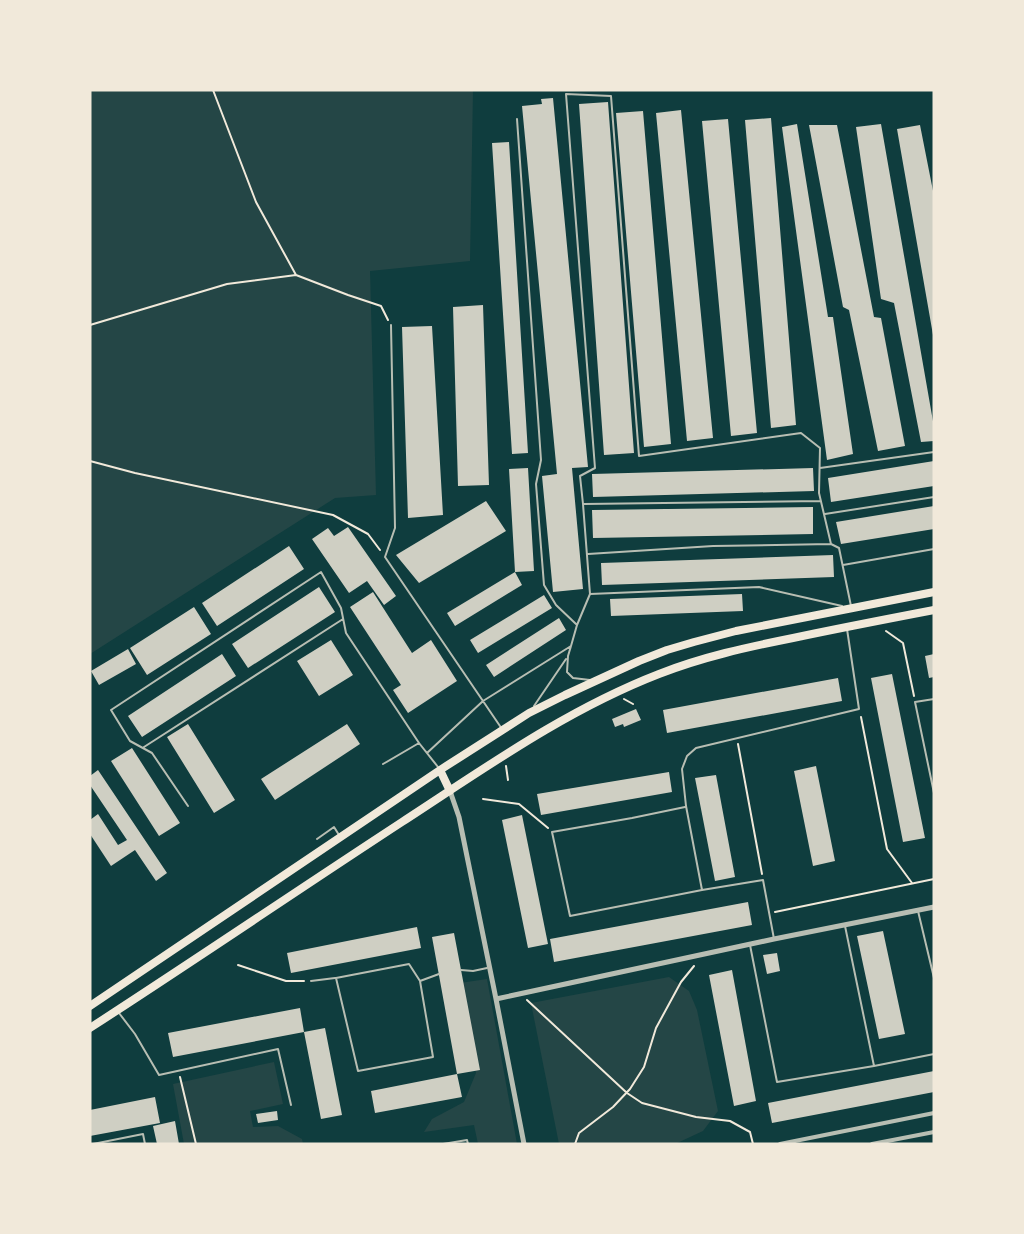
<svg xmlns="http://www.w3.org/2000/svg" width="1024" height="1234" font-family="'Source Sans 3',sans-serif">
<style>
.green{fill:#244646}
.building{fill:#cfcfc3}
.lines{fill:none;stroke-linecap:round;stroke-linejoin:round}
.path{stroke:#f1e9da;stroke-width:2}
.service{stroke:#b8beb3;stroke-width:2}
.pedestrian{stroke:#b8beb3;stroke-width:4}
.minor{stroke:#b8beb3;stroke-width:5}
.primary{stroke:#f1e9da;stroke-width:8}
</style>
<rect width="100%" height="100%" fill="#0f3d3e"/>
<!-- green -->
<path class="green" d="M90 90H473L470 261 370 271 376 495 335 498 90 654Z
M669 977 689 991 697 1010 718 1111 703 1131 675 1144H559L531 1003Z
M487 979 517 1144H478L474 1125 424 1132 432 1119 464 1102 476 1073 460 983Z
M274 1062 283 1104 250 1111 253 1127 278 1126 302 1139 303 1144H184L173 1084Z"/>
<!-- building -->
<path class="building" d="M553 98 588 467 572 468 583 589 553 592 542 476 557 474 522 106 542 104 541 99Z
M608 102 634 453 604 455 579 104Z
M681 110 713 438 687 441 656 113Z
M643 111 671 444 644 447 616 113Z
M771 118 796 425 771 428 745 120Z
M728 119 757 433 731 436 702 121Z
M797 124 828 317H833L853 454 827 460 782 127Z
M881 124 934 427V441L921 442 894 303 881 299 856 127Z
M809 125H837L874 317 881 318 905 446 878 451 849 310 843 307Z
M920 125 934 196V335H933L897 129Z
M509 142 528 453 512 454 492 143Z
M483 305 489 485 458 486 453 307Z
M432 326 443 515 408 518 402 327Z
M934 461V486L831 502 828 478Z
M528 468 534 571 515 572 509 469Z
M813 468 814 491 593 497 592 474Z
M486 501 506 531 419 583 396 555Z
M934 506V529L841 544 836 522Z
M813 507V534L593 538 592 510Z
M348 527 396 596 384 605 367 581 349 593 312 539 328 528 334 536Z
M289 546 304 569 217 626 202 603Z
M833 555 834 577 602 585 601 563Z
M515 572 522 585 455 626 447 613Z
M319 587 335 612 248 668 232 644Z
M373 592 412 653 431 640 457 681 408 713 393 690 401 685 350 607Z
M742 594 743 611 611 616 610 599Z
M544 595 552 608 478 653 470 640Z
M194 607 211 634 147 675 130 648Z
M559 618 566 630 494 677 486 665Z
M331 640 353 675 319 696 297 661Z
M128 649 136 664 99 685 91 671Z
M222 654 236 676 142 737 128 716Z
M934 654V677L929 678 925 656Z
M892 674 925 838 903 842 871 678Z
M838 678 842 701 667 733 663 710Z
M636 709 641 720 624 727 623 724 615 727 612 719Z
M188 724 235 800 214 813 167 737Z
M347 724 360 744 275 800 261 779Z
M132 748 180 823 159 836 111 761Z
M816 766 835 861 813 866 794 771Z
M98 770 167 873 156 881 135 850 111 866 90 834V820L98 814 118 845 127 840 90 785V776Z
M669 772 672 792 541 815 537 794Z
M716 775 735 877 715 881 695 778Z
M522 815 548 944 528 948 502 820Z
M748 902 752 925 554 962 550 939Z
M417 927 421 948 291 973 287 953Z
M883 931 905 1034 879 1039 857 936Z
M454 933 480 1070 457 1074 462 1097 375 1113 371 1091 457 1074 432 937Z
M777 953 780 971 767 974 763 955Z
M732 970 756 1101 734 1106 709 975Z
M300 1008 304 1032 173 1057 168 1033Z
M325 1028 342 1115 321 1119 304 1032Z
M934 1071V1092L772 1123 768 1103Z
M155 1097 160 1123 90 1136V1110Z
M277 1111 278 1120 258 1123 256 1114Z
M175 1121 179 1144H157L153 1126Z"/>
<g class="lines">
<!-- path -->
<path class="path" d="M213 90 256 202 296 275 348 295 381 306 388 320
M90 325 227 284 296 275
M90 461 135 473 333 515 368 534 380 550
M886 631 903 643 914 696
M624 699 633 704
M861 717 887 849 912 883
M738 744 762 874
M506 766 508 780
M483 799 519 804 548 828
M775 912 934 879
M238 965 286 981H304
M527 1000 627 1093 642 1103 696 1117 730 1121 750 1132 753 1144
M180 1077 196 1144
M575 1144 579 1133 613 1107 630 1089 644 1067 656 1028 681 982 694 966"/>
<!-- service -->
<path class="service" d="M517 119 541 460 536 484 544 585 556 605 576 624
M391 325 395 528 385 557 502 729
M820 468 934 452
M584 504 821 501
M825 514 934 497
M588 554 713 546 831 544
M843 565 934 549
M590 594 759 587 842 606
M590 680 573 678 567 672 568 656 571 646 577 625 590 594 583 504 580 476 595 468 566 94 611 96 639 456 801 433 820 448 819 493 831 544 839 548 851 606
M934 699 915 702 934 793
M534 706 566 659
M144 747 343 619
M427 753 483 701 571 646
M383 764 419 743
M188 806 152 753 130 741 111 710 321 572 341 608 346 633 419 743 438 767
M685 807 632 818 552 832 570 916 702 890
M317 839 334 827 339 835
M918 911 934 978
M845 926 874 1066 934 1054
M774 939 763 880 702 890 686 806 682 769 687 756 696 748 859 709 847 629
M750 945 777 1082 874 1066
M409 964 420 981 433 1057 358 1071 336 978Z
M461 970 473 971 487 968
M311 981 335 978
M420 981 439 974
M119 1013 135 1034 159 1075 278 1049 291 1105
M93 1144 143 1134 145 1144
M443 1144 467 1140 468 1144"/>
<!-- pedestrian -->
<path class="pedestrian" d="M780 1144 934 1113
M872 1144 934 1132"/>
<!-- minor -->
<path class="minor" d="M450 791 459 817 496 999 524 1144
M496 999 774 939 934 907"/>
<!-- primary -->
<path class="primary" d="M440 770 450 791
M90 1006 440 770 529 713 565 695 639 661 667 650 694 642 736 631 934 592
M90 1028C195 960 298 890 402 822 485 768 566 710 659 674 702 657 748 647 793 638 840 628 887 619 934 610"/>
</g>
<!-- border -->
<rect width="1024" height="1234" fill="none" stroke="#f1e9da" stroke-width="183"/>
</svg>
